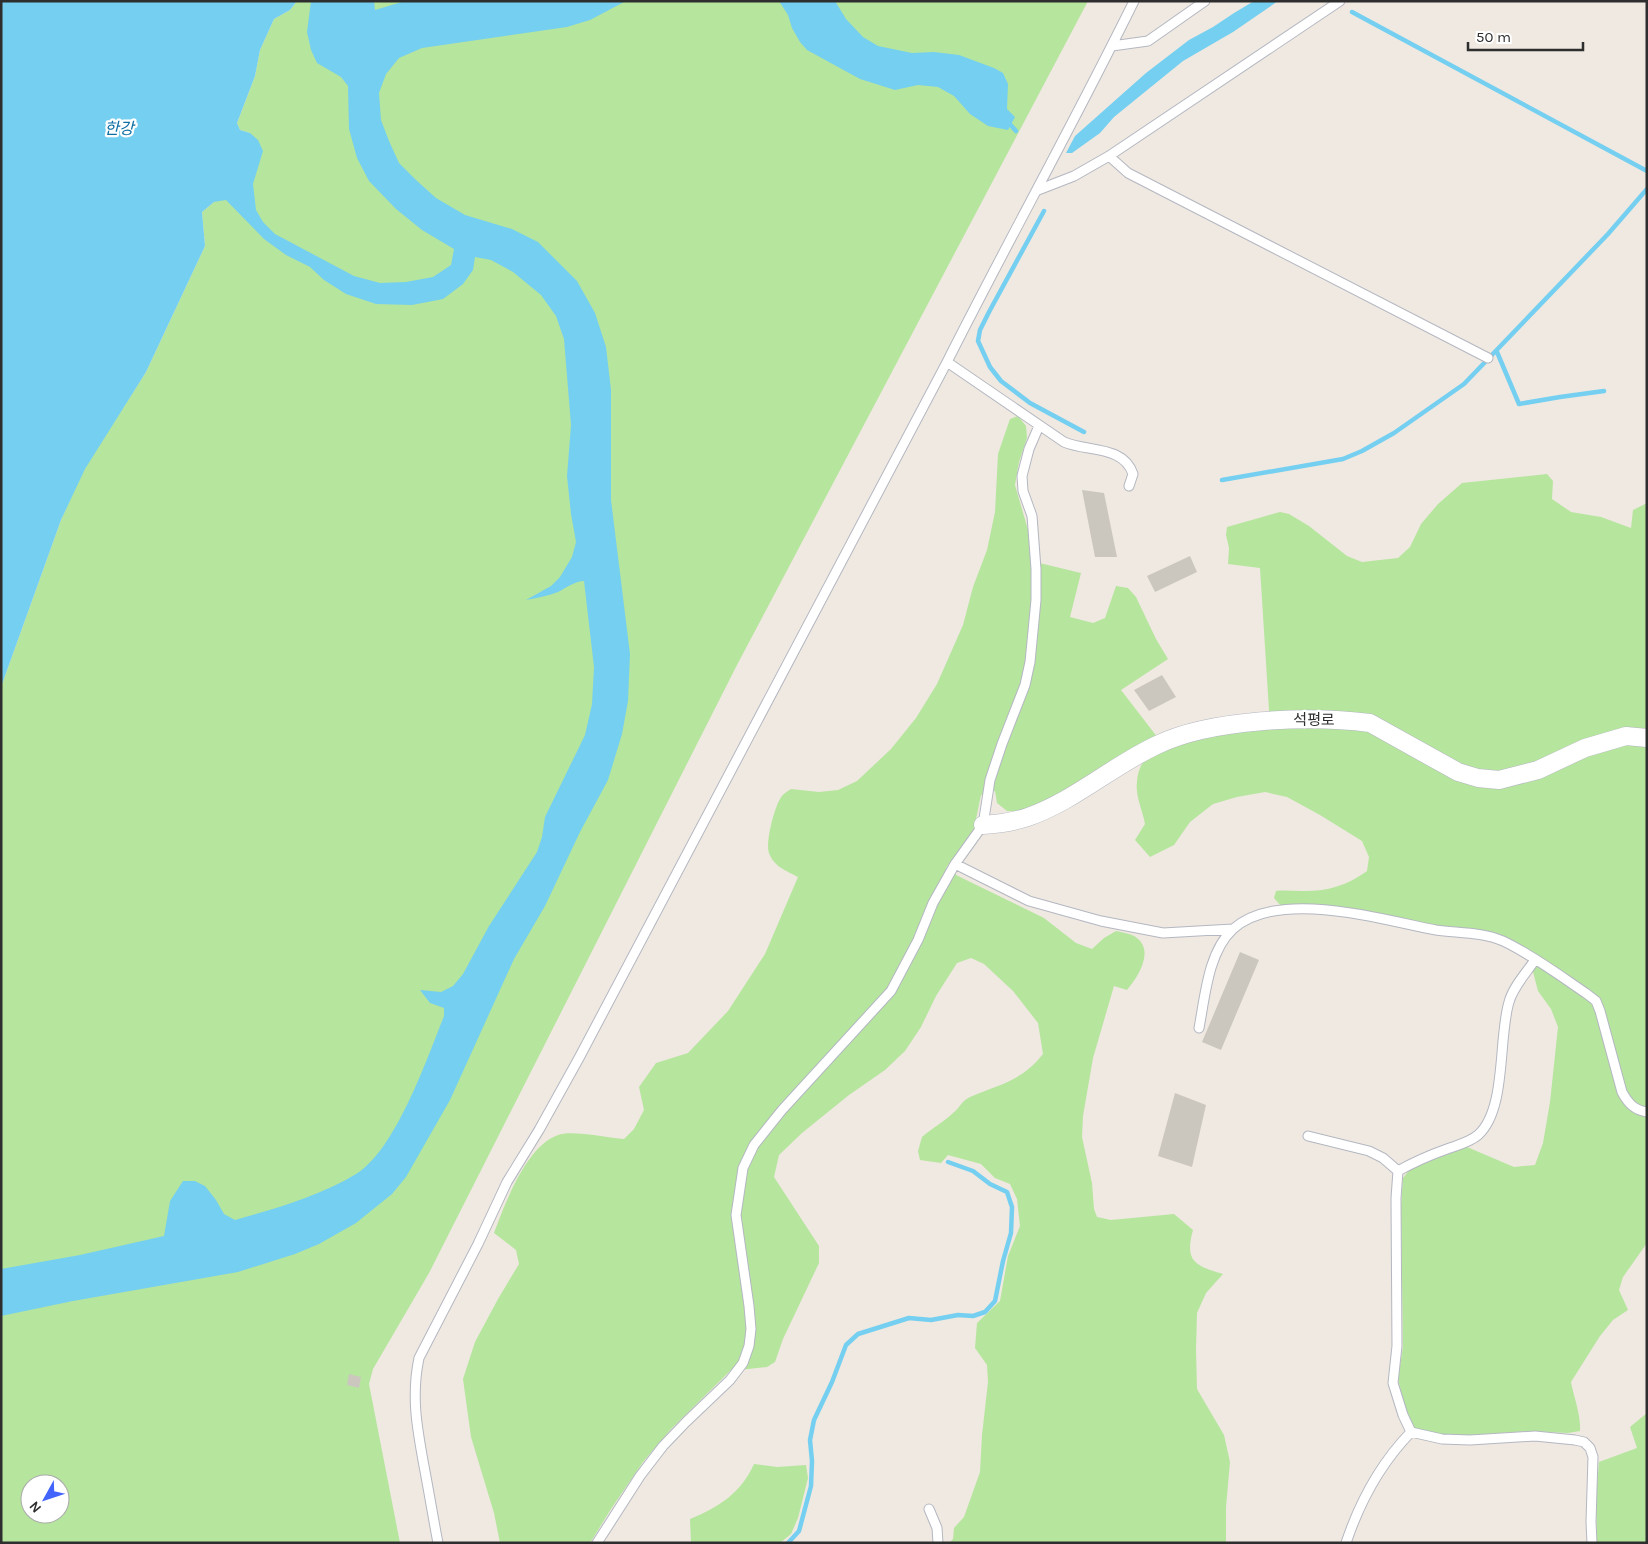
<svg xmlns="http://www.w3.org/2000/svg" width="1648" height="1544" font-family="Karla,'Noto Sans KR',sans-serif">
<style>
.green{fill:#b6e59e;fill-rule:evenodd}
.water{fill:#75cff0}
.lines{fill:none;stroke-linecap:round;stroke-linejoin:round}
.stream{stroke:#75cff0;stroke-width:4.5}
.building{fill:#cbc7bf}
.service-casing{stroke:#b4b7c1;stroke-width:11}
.minor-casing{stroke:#b4b7c1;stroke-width:19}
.service{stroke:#fff;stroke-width:9}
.minor{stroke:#fff;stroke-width:18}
.labels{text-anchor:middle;stroke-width:4.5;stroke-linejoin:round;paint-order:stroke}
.street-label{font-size:15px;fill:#2e2e2e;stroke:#fff}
.water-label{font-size:16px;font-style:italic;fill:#0d6fa3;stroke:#fff}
</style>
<rect width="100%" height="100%" fill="#efe9e1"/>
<!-- green -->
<path class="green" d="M297 1H1088L737 665 429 1273 373 1369 369 1384 400 1543H1V687L61 520 84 469 146 372 205 246 202 212 214 202 250 133 240 130 237 123 255 76 260 50 274 19 290 10ZM30 1484H60V1514H30Z
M1018 416 1026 426 1027 438 1019 462 1015 485 1028 530 1031 561 1081 573 1070 617 1093 623 1105 618 1116 586 1128 588 1136 597 1156 639 1168 659 1121 690 1158 738 1046 803 1022 812 1007 811 997 803 995 791 981 795 974 829 946 868 958 876 1044 918 1076 943 1092 949 1104 938 1116 931C1121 932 1127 933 1132 935 1157 947 1139 976 1127 990L1114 986 1093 1058 1083 1116 1082 1137 1092 1183 1094 1209 1097 1217 1111 1220 1174 1214 1193 1230C1184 1262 1196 1266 1223 1274L1206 1293 1197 1313 1196 1349 1197 1389 1224 1435 1230 1462 1226 1507V1543H949L953 1539 954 1528 964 1517 980 1472 982 1435 988 1382 987 1365 975 1348 977 1323 1000 1301 1008 1256 1020 1226 1017 1199 1010 1184 995 1178 981 1164 948 1155 941 1163 920 1160 918 1151 922 1137C931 1129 945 1121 953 1113 960 1108 961 1101 970 1097 999 1084 1021 1082 1043 1054L1038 1023 1013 991 984 964 971 958 957 963 936 996 921 1027 905 1051 885 1070 849 1095 802 1133 779 1155 774 1177 819 1246V1263L783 1339 775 1362 767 1367 730 1371 671 1429 643 1462 611 1509 590 1543H500L494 1513 471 1437 463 1379 475 1342 498 1299 519 1264 516 1250 494 1233C505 1204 526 1146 558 1135 572 1130 607 1138 624 1139L634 1129 644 1110 639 1087 656 1063 688 1053 728 1011 765 954 798 877C787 871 774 867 769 853 765 843 775 804 782 796 784 793 788 791 791 789L819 792 838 790 857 781 891 749 916 718 937 684 963 625 973 587 987 550 995 512 998 454 1010 419Z
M1547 474 1553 481 1552 499 1571 512 1601 517 1631 528 1633 510 1647 503V1243L1623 1277 1619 1290 1628 1310 1613 1320 1600 1336 1571 1382C1574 1398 1581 1415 1580 1431L1568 1433 1531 1431 1471 1435H1443L1413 1429 1407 1416 1398 1379 1403 1347 1401 1207 1403 1178 1411 1168 1467 1147 1514 1167 1535 1165 1543 1143 1550 1102 1558 1027 1551 1009 1538 991 1527 949 1503 936 1471 930 1425 924 1352 909 1315 905 1281 906 1274 898 1276 891C1284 890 1292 891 1300 891 1325 892 1347 886 1367 871L1369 857 1362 841 1320 815 1287 797 1265 792 1237 797 1213 804 1190 822 1174 845 1150 857 1135 840 1145 824C1143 811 1135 796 1137 782 1137 773 1142 761 1149 754 1167 738 1243 731 1270 726L1260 568 1228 564 1229 548 1226 535 1227 527 1280 512 1289 514 1309 526 1347 556 1362 562 1398 558 1410 547 1421 524 1438 504 1462 483Z
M1647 1413V1543H1597L1596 1499 1599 1462 1637 1448 1630 1427Z
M754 1464 777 1467 806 1465 808 1478 798 1518 791 1534 780 1543H691L690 1519C719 1507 741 1493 754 1464Z"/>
<!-- water -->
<path class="water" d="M1 1H297L290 10 274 19 260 50 255 76 237 123 240 130 250 133 258 140 263 151 253 184 256 210 263 222 275 234 354 276 380 283 406 282 433 277 451 265 454 249 422 230 396 209 369 181 357 158 349 129 348 86 341 77 317 63 311 50 307 32 311 1H374L375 10 405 1H626L590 20 567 27 422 48 399 58 386 74 379 93 381 120 389 141 399 163 416 180 436 198 465 215 512 229 538 242 577 281 595 313 606 347 611 390V500L630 654 628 701 622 734 608 780 580 832 545 906 514 959 450 1100 406 1177 392 1194 356 1223 319 1244 295 1254 238 1272 73 1301 1 1316V1269L80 1255 164 1236 170 1201 183 1181H195L205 1186 216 1200 224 1214 235 1220C274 1209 320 1196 356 1174 395 1151 427 1059 444 1016V1008L430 1003 420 990 441 992 453 986 463 974 489 926 537 852 542 837 545 817 585 735 592 704 594 667 584 581C575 581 566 588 558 592 547 596 537 598 526 600L551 586 560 577 572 557 576 542 571 514 567 476 571 425 564 339 556 316 541 295 513 272 491 260 475 257 473 270 463 284 443 299 412 305 376 304 346 294 324 280 310 267 286 255 264 239 226 200 214 202 202 212 205 246 146 372 85 469 61 520 1 687Z
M779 1H835L846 19 863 37 878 46 912 53 934 52 959 55 994 68 1003 73 1008 84 1007 109 1015 117 1008 130 988 126 970 114 954 96 938 87 918 85 895 90 860 79 807 50 800 42 792 28 788 15Z
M1254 1H1278L1233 32 1183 61 1114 117 1100 133 1072 153H1066L1075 136 1146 73 1189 40 1213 27 1234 13Z"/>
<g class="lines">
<!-- stream -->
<path class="stream" d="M1352 12 1647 171
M1007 121 1016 131
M1044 211 989 312 980 330 978 341 990 367 1001 381 1030 403 1084 432
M1497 352 1519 404 1560 397 1604 391
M1222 480 1343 459 1362 451 1394 433 1464 384 1608 234 1647 189
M788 1543 799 1531 811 1486 812 1461 810 1440 814 1420 832 1382 846 1345 858 1334 909 1318 931 1320 958 1315 973 1316 985 1312 995 1301 1003 1261 1011 1233 1012 1207 1007 1192 990 1184 973 1171 948 1162"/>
</g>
<!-- building -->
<path class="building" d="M1082 490 1104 493 1117 557H1095Z
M1190 556 1197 572 1155 592 1147 576Z
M1162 675 1176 697 1149 711 1134 690Z
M1240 952 1259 960 1221 1050 1202 1042Z
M1175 1093 1206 1105 1192 1167 1158 1156Z
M349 1374 361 1377 359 1388 347 1385Z"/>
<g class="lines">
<defs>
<path id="service" d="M1112 46 1148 41 1205 1
M1109 156 1128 173 1488 358
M1038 190 1074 176 1109 156 1340 1
M947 362 1064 442C1087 452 1123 445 1133 474L1129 486
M955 864 1029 901 1101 921 1163 933 1233 929
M1199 1028C1205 997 1208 952 1233 929 1279 888 1382 920 1436 930 1458 933 1483 932 1503 941 1531 954 1562 977 1587 994L1596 1001 1600 1011 1622 1092C1628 1103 1634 1110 1647 1112
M1308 1136 1369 1151 1383 1158 1398 1171
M1398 1171C1414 1162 1430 1155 1447 1149 1458 1145 1470 1142 1478 1135 1507 1109 1498 1038 1509 1002 1513 987 1526 973 1535 960
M1398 1171 1396 1198 1397 1346 1393 1383 1403 1415 1411 1432
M1411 1432 1442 1439 1470 1440 1535 1436 1575 1440 1584 1442 1590 1448 1593 1457 1591 1522 1592 1543
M929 1509 937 1528 938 1543
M438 1543C433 1517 429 1492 424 1466 417 1428 411 1396 419 1358L478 1244 507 1182 539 1130 579 1058 947 362C1008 241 1074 123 1134 1
M597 1543 640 1476 663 1446 686 1422 730 1380 743 1363 749 1346 751 1329 749 1306 736 1215 743 1168 754 1145 782 1110 891 991 918 940 933 903 955 864 983 825 990 780 1002 744 1025 685 1030 662 1036 600V569L1032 516 1023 491 1022 476 1029 449 1039 426
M1346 1543C1360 1501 1380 1464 1411 1432"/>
<path id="minor" d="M983 825C998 824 1013 822 1028 817 1074 801 1112 766 1157 745 1210 719 1311 715 1370 723L1458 772 1478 778 1499 780 1538 770 1585 748 1626 736 1647 738"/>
</defs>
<!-- service casing -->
<use href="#service" class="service-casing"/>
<!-- minor casing -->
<use href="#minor" class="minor-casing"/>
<!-- service -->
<use href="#service" class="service"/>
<!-- minor -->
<use href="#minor" class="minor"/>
</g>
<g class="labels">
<!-- street labels -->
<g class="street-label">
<text x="1314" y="725">석평로</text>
</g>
<!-- water labels -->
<g class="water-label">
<text x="119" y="134">한강</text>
</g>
</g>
<!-- border -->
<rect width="1648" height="1544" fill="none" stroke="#2e2e2e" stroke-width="5"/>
<!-- north arrow -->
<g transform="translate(45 1499) rotate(230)"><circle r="24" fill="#ffffff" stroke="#ababab"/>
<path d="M0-4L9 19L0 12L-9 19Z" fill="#4264fb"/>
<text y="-8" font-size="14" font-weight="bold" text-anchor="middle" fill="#2e2e2e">N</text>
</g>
<!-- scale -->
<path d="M1468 42v8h115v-8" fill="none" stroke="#2e2e2e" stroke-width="2.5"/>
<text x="1476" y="42" font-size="15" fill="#2e2e2e" stroke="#ffffff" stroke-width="4" paint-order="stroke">50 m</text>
</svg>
